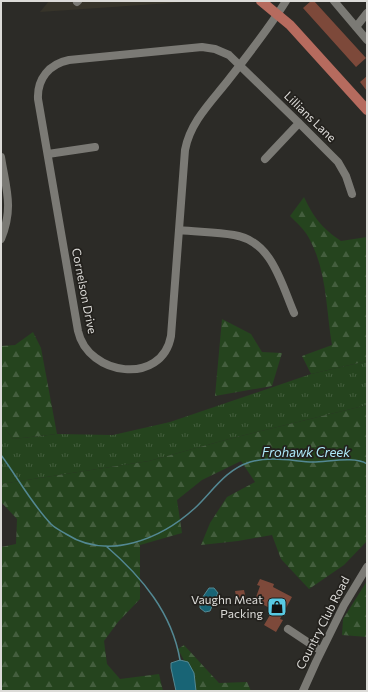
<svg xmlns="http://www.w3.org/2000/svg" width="368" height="692" font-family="Commissioner,sans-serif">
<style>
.built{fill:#37342a}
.grass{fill:url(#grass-tufts)}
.forest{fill:url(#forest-firs)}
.water{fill:#186475;stroke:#538893}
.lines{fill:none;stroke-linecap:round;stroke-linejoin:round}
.stream{stroke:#538893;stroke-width:1.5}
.building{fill:#7d493a}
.minor{stroke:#7b7a75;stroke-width:8}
.major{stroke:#b66b5e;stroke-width:10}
.labels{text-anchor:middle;stroke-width:3.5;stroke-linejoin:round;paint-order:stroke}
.street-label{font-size:12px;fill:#dcdbd8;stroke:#23211d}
.poi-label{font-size:12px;fill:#dcdbd8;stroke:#23211d;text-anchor:end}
.water-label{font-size:13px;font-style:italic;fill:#aee9f9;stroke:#23211d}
</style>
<defs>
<pattern id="grass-tufts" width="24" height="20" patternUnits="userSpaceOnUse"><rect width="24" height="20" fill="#25441e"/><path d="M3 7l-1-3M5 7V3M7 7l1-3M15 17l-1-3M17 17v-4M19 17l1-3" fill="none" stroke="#445e3e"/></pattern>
<pattern id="forest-firs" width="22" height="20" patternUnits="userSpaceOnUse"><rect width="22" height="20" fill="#25441e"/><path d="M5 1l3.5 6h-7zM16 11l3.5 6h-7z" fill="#445e3e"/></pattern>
</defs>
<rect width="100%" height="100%" fill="#2c2b27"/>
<!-- built -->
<path class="built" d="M49 1H200L40 12Z"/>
<!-- grass -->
<path class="grass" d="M367 361V405L229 439 149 461 1 484V429H5L13 439 57 434 113 435 170 422 311 374Z"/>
<!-- forest -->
<path class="forest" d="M304 197C314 218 322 228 341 241L367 237V361L311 374 302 356 332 345C326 310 327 272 310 240 306 231 297 223 290 216Z
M222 319 251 334 262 352 282 353 272 386 215 396Z
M33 332 41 348 57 434 13 439 5 429H1V346L15 345Z
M367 405V541L344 565 309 589 281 559 272 535 238 541 201 545 210 523 227 497 255 482 241 461 202 480 177 500 182 533 140 545V599L118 622 104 641 107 664 120 679 159 674 163 691H1V547L16 544 17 519 1 502V484L149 461 229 439Z
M367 581V637L342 635 343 619Z
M184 645 219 683 247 682 251 691H196L190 672 178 649Z"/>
<!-- water -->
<path class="water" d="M209 588H214L218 593 210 611 205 612 200 608V601Z
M180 660 188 662 194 673 196 691H176L171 668V663Z"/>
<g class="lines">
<!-- stream -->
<path class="stream" d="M1 455C18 478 31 503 51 524 55 528 61 531 66 534 108 561 161 539 195 508 213 491 225 470 250 462 271 456 292 461 313 462 328 462 355 456 367 464
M106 546C142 577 172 613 180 660"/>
</g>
<!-- building -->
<path class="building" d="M311 1H314L366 58 356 67 303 8Z
M367 76V91L360 82Z
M260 579 274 584 273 587 292 597 280 619 283 620 276 632 264 625 273 610 255 600 260 586 257 585Z
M244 590 246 599 237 601 235 591Z"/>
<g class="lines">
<!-- minor -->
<path class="minor" d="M286 1C268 30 247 56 226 83 210 103 190 123 185 150L171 336C162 386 88 376 78 331L38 99C37 79 49 64 69 60L202 47 215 49 229 55 299 123 338 162 346 176 352 194
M334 1 367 40
M77 2 78 1
M356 27 367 13
M48 154 95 147
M1 157C6 189 14 207 1 239
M265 159 299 123
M179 230C197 232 216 232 234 235 272 241 281 283 294 313
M288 629 321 651
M303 691 316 662 344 605 367 567"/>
<!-- major -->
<path class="major" d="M261 1 290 25 367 110"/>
</g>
<!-- icons -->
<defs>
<symbol id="shop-square" viewBox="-11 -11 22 22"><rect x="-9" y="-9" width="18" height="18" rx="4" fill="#58c9e3" stroke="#23211d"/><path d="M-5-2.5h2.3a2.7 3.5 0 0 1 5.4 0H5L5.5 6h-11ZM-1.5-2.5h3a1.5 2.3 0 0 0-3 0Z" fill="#111"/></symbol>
</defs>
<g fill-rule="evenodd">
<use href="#shop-square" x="266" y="596" width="22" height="22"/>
</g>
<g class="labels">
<!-- street labels -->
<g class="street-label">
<text transform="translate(310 117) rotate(44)" y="4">Lillians Lane</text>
<text transform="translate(84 291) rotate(79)" y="4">Cornelson Drive</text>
<text transform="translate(323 623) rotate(-63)" y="4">Country Club Road</text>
</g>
<!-- poi labels -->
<g class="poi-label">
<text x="263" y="604">Vaughn Meat<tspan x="263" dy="14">Packing</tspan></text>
</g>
<!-- water labels -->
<g class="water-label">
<text x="306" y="457">Frohawk Creek</text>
</g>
</g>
<!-- border -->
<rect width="368" height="692" fill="none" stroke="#dcdbd8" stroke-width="4"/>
</svg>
